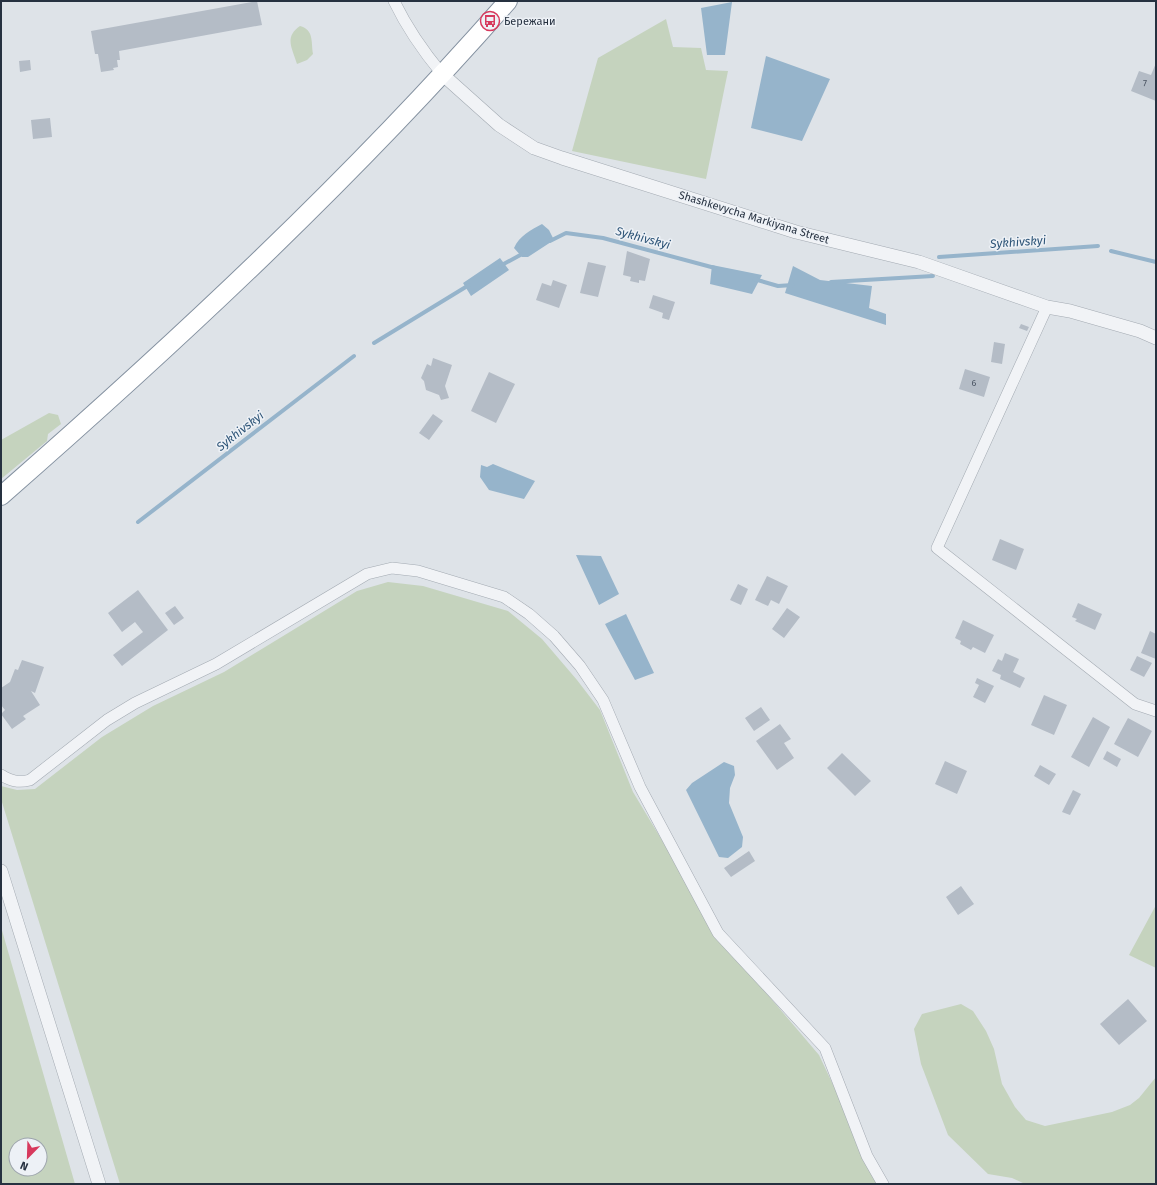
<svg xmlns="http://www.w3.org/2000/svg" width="1157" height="1185" font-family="'Fira Sans',sans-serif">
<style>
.green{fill:#c5d3be;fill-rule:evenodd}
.water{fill:#96b4cb}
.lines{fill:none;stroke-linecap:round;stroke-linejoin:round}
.stream{stroke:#96b4cb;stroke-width:4}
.building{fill:#b4bcc6}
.minor-casing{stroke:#a3aab2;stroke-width:12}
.tertiary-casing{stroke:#a3aab2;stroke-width:14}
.trunk-casing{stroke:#8491a0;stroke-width:20}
.minor{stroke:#f1f3f6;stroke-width:11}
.tertiary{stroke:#f1f3f6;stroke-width:13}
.trunk{stroke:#fff;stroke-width:18}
.labels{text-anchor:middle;stroke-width:3;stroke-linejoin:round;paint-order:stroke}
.number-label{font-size:9px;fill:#4a5462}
.poi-label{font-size:11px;fill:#263140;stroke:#edf1f6;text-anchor:start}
.street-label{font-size:11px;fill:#263140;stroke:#edf1f6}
.water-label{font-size:12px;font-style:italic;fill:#2d5477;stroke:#edf1f6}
</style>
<rect width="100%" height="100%" fill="#dee3e8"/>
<!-- green -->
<path class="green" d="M666 19 673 47 701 48 706 70 728 71 706 179 572 151 598 58Z
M300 26C314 30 311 41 313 54L307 60 297 64C292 48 284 37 300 26Z
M49 413 58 415 61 424 48 434 47 441 1 479V440Z
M388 582 423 586 508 611 542 639 577 680 600 710 633 792 669 852 716 934 819 1055 880 1184H120L1 799V786L17 790 35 789 102 737 153 706 224 672 357 591Z
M1156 905V968L1129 955Z
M1 927 75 1184H1ZM16 1145H40V1169H16Z
M961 1004 973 1011 986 1031 994 1049 1002 1084 1015 1107 1026 1120 1045 1126 1112 1112 1130 1105 1139 1098 1156 1077V1184H1025L1012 1178 988 1174 948 1135 921 1064 914 1029 922 1014Z"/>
<!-- water -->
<path class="water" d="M732 2 725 55H707L701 8Z
M766 56 830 79 802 141 751 128Z
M542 224 549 230 554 240 528 257H522L514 248C519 236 531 230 542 224Z
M500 258 509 270 471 296 463 283Z
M712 265 762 275 752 294 710 284Z
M793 266 820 280 872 286 869 308 886 314V325L785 293Z
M493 464 535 481 524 499 489 490 480 477 481 465 487 467Z
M576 555 601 556 619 594 599 605Z
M626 614 654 673 635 680 605 624Z
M724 762 734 766 735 775 730 788 729 803 743 837 742 847 728 858 719 857 686 790 692 783Z"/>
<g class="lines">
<!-- stream -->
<path class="stream" d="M550 241 566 233 603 238 715 268
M1111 251 1156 262
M939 257 1098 246
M500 266 524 253
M754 279 778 286 793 285
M831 282 933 276
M374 343 469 285
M138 522 354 356"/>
</g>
<!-- building -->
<path class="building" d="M257 1 262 25 119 51 120 60H117L118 67 113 68 114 70 101 72 98 54H95L91 31Z
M30 60 31 70 20 72 19 61Z
M1156 63V101L1131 91 1139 71 1151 75Z
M50 118 52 137 33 139 31 120Z
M627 251 650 259 645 281 639 280V283L630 281 631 277 623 275Z
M588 262 606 266 598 297 580 293Z
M553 280 567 285 559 308 536 300 542 283 551 286Z
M653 295 675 302 669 320 662 318 663 313 649 308Z
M1021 324 1029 327 1027 331 1019 328Z
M994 342 1005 344 1002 364 991 362Z
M433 358 452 365 445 386 449 398 441 400 439 395 426 390 424 381 421 378 427 364 431 366Z
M965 369 990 377 984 397 959 389Z
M489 372 515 384 496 423 471 411Z
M433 414 443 421 429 440 419 433Z
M1000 539 1024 549 1016 570 992 560Z
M767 576 788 586 779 604 771 600 768 606 755 600Z
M738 584 748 589 741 605 730 600Z
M138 590 168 630 122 666 113 655 143 632 135 622 122 632 108 613Z
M1078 603 1102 614 1095 630 1075 621 1077 619 1072 617Z
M175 606 184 618 174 625 165 613Z
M787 608 800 617 784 638 772 629Z
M963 620 994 635 985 653 973 647 971 650 960 644 961 641 955 638Z
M1150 631 1156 634V659L1141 653Z
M1005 653 1019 659 1013 672 1025 678 1020 688 1000 679 1001 675 992 671 998 659 1002 661Z
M1137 656 1152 663 1144 677 1130 670Z
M22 660 44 667 35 693 31 691 40 705 23 716 26 719 12 729 1 714 5 710 1 705V688L10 682 15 669 18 670Z
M977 678 994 686 985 703 973 697 979 685 975 683Z
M1044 695 1067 705 1054 735 1031 725Z
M761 707 770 720 754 731 745 718Z
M1093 717 1110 727 1089 767 1071 757Z
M1128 718 1152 731 1138 757 1114 744Z
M780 724 791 739 784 743 794 758 777 770 756 741Z
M1107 751 1121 759 1117 767 1103 759Z
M842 753 871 781 855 796 827 768Z
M945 761 967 771 957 794 935 784Z
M1040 765 1056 774 1049 785 1034 776Z
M1073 790 1081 794 1070 815 1062 812Z
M749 851 755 861 731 877 724 868Z
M961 886 974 904 958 915 946 897Z
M1128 999 1147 1021 1119 1045 1100 1024Z"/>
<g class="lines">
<defs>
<path id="minor" d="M394 1C407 28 423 51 442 74
M1047 307 937 548 1135 704 1156 711
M1 775C11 781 18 783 30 780L107 720 135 703 216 664 367 574 392 568 418 571 504 597 529 614 554 636 580 666 603 700 640 787 718 933 825 1048 867 1156 883 1184"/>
<path id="tertiary" d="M442 74 499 125 534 148 562 158 796 232 919 262 1047 307 1070 311 1140 331 1156 338
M1 871 99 1184"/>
<path id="trunk" d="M1 496C179 340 352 179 508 1"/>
</defs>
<!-- minor casing -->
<use href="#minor" class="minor-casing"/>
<!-- tertiary casing -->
<use href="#tertiary" class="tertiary-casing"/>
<!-- trunk casing -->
<use href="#trunk" class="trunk-casing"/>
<!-- minor -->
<use href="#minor" class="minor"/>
<!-- tertiary -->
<use href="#tertiary" class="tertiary"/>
<!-- trunk -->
<use href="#trunk" class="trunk"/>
</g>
<!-- icons -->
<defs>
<symbol id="bus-ring" viewBox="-11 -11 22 22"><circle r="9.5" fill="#edf1f6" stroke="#d7395d" stroke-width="1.5"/><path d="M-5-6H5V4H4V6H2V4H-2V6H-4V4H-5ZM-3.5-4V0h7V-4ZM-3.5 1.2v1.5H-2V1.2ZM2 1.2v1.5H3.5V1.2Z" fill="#d7395d"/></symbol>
</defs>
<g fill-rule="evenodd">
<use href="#bus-ring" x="479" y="10" width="22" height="22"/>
</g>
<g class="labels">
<!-- number labels -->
<g class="number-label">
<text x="1145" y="86">7</text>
<text x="974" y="386">6</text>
</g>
<!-- poi labels -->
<g class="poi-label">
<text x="504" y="25">Бережани</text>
</g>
<!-- street labels -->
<g class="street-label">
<text transform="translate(754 217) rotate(17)" y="4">Shashkevycha Markiyana Street</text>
</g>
<!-- water labels -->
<g class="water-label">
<text transform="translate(643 238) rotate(15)" y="4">Sykhivskyi</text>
<text transform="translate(1018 242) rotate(-4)" y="4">Sykhivskyi</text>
<text transform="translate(240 431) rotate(-38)" y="4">Sykhivskyi</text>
</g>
</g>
<!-- border -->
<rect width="1157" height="1185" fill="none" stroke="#263140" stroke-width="4"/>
<!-- north arrow -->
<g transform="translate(28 1157) rotate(203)"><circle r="19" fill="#edf1f6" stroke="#9da4ad"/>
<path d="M0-3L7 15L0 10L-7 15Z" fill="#d7395d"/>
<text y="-6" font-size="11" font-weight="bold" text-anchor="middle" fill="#263140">N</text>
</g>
</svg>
